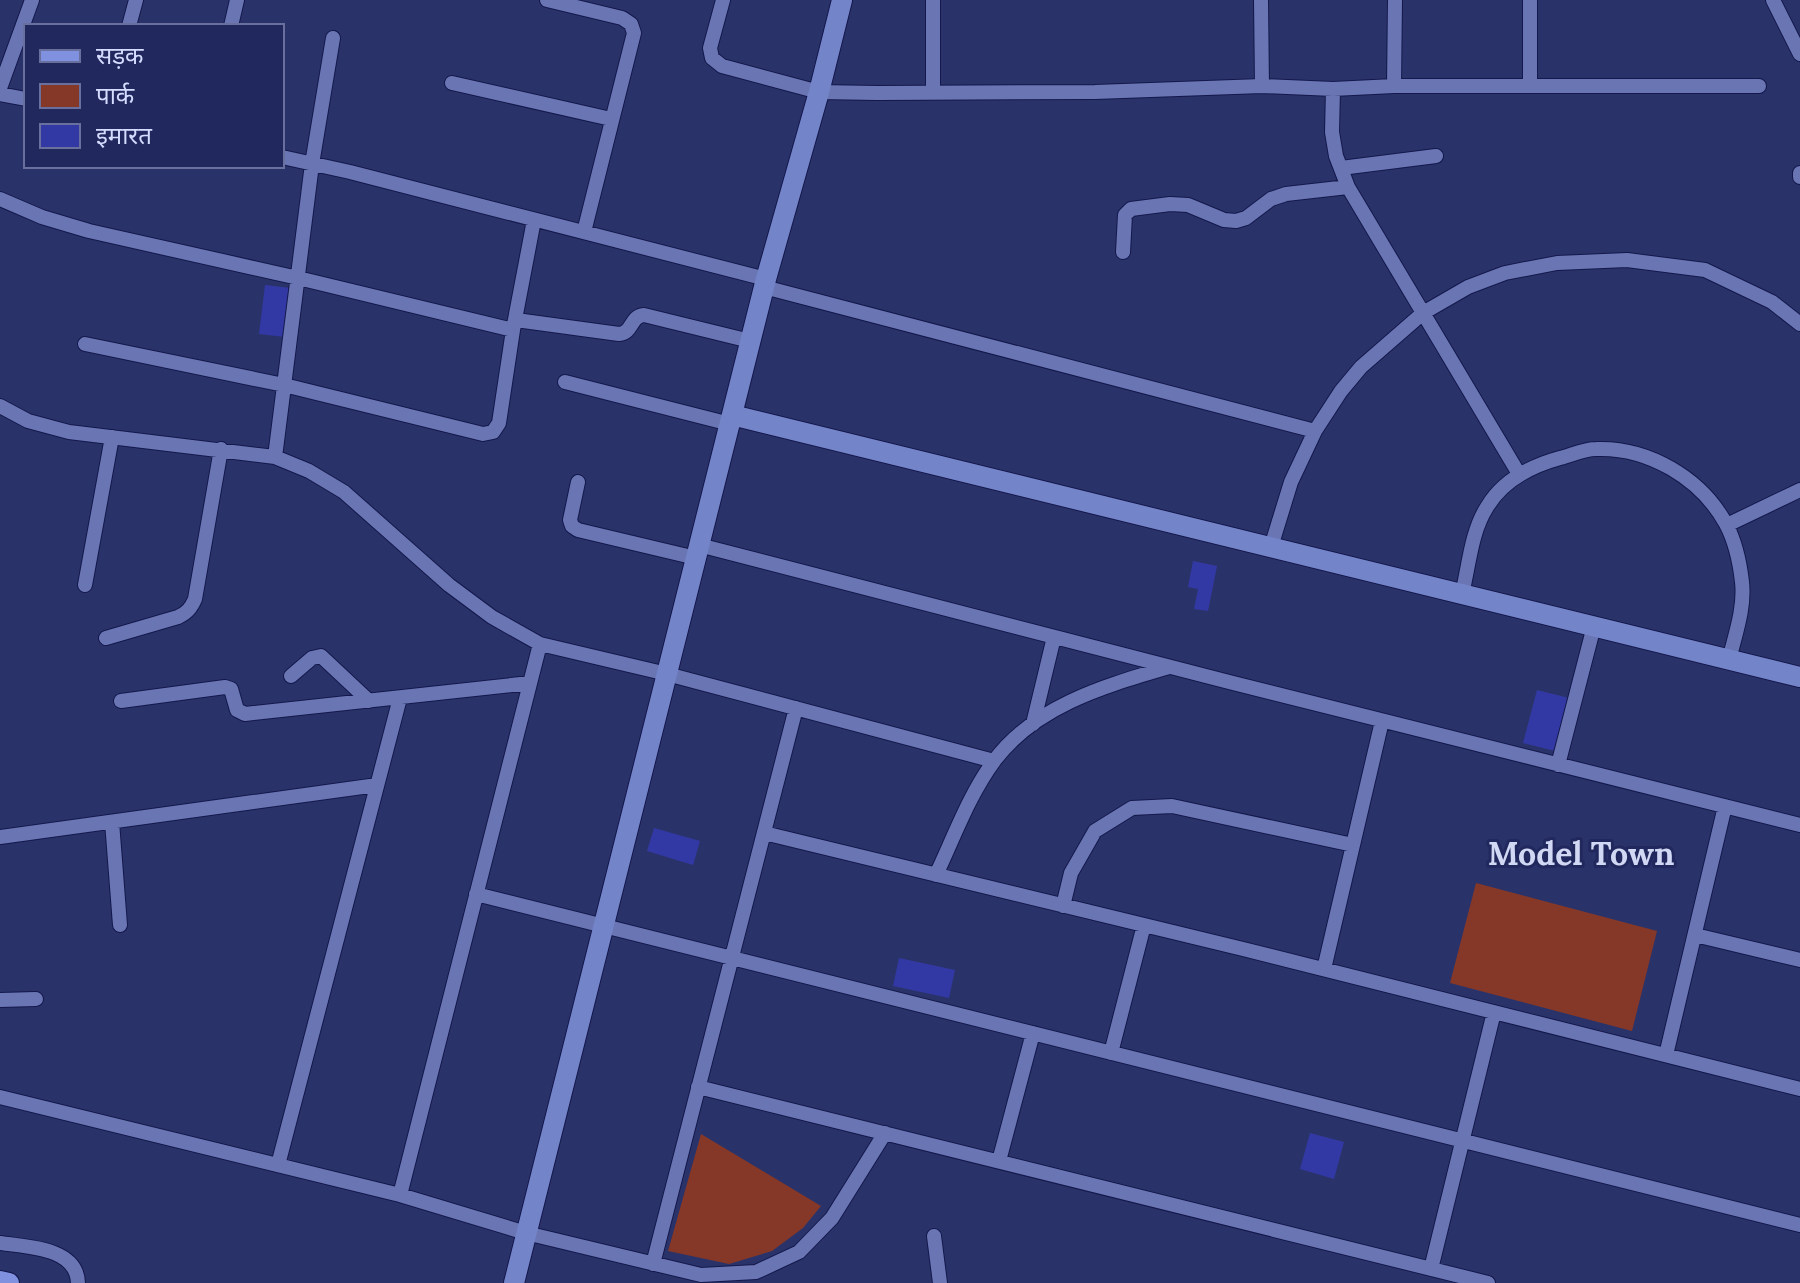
<svg xmlns="http://www.w3.org/2000/svg" width="1800" height="1283" font-family="Lora,'Noto Sans Devanagari',serif">
<style>
.green{fill:#853828}
.building{fill:#3339a4}
.lines{fill:none;stroke-linecap:round;stroke-linejoin:round}
.street-casing{stroke:#14184c;stroke-width:16}
.secondary-casing{stroke:#14184c;stroke-width:22}
.primary-casing{stroke:#14184c;stroke-width:22}
.street{stroke:#6976b3;stroke-width:14}
.secondary{stroke:#7484c9;stroke-width:20}
.primary{stroke:#8091df;stroke-width:20}
.labels{text-anchor:middle;stroke-width:6;stroke-linejoin:round;paint-order:stroke}
.district-label{font-size:32px;font-weight:bold;fill:#d1d8f3;stroke:#21285d}
</style>
<rect width="100%" height="100%" fill="#2a3369"/>
<!-- green -->
<path class="green" d="M1476 883 1657 931 1632 1031 1450 983Z
M701 1134 821 1206 803 1228 772 1251 729 1264 668 1251Z"/>
<!-- building -->
<path class="building" d="M265 285 290 288 285 337 259 334Z
M1193 561 1217 566 1208 611 1194 609 1198 589 1188 587Z
M1537 690 1569 698 1555 751 1523 743Z
M654 828 700 841 693 865 647 851Z
M899 958 955 970 949 998 893 986Z
M1310 1133 1344 1142 1334 1179 1300 1169Z"/>
<g class="lines">
<defs>
<path id="street" d="M547 0 622 18 631 24 634 33 584 232
M723 0 710 48 712 58 722 66 819 92 877 93 1095 92 1262 86 1333 89 1394 86H1759
M933 0V93
M1261 0 1262 86
M1530 0V86
M1773 0 1800 54
M129 26 136 0
M231 26 237 0
M452 83 611 119
M1394 86 1395 0
M0 88 32 0
M1333 89 1332 132 1336 156 1348 187 1519 474
M0 94 26 99
M282 157 350 172 766 279
M1341 168 1436 156
M1800 173V177
M0 199 42 217 89 231 298 278 513 330
M1123 252 1125 215 1131 209 1170 204 1188 205 1224 220 1236 221 1246 218 1271 199 1286 194 1348 187
M764 287 1315 431
M516 320 619 334C633 333 630 316 644 315L750 341
M85 344 284 385 483 434 493 432 499 423 513 330 534 220
M565 382 730 424
M0 406 28 421 69 432 275 457 309 471 344 492 449 585 492 617 540 644 667 674 994 761
M275 457 312 164 333 38
M578 482 570 520 572 526 578 530 696 558
M1727 525 1800 490
M699 545 1233 683 1800 825
M1271 547 1291 482 1315 431 1341 391 1361 367 1423 313 1468 287 1505 273 1557 263 1627 260 1705 270 1772 302 1800 324
M85 585 112 437
M1462 594C1469 566 1471 532 1487 507 1503 480 1531 466 1560 458 1572 455 1584 449 1596 449 1648 447 1701 478 1726 524 1735 541 1740 564 1742 582 1745 608 1735 635 1729 660
M106 638 178 617C187 613 191 608 195 599L221 449
M291 676 312 658 321 656 369 701
M121 701 225 687 231 689 237 710 245 714 530 683
M1033 724 1054 637
M1558 765 1594 626
M112 822 120 925
M764 833 1243 949 1800 1089
M0 837 377 785
M936 875C954 837 969 795 994 761 1036 705 1105 686 1169 667
M476 894 1800 1225
M1063 906 1071 873 1095 831 1132 808 1172 806 1353 845
M1695 935 1800 960
M1324 969 1382 721
M0 1000 36 999
M1111 1053 1144 925
M1666 1055 1725 806
M698 1087 1488 1283
M0 1097 400 1195 526 1233 701 1275 756 1272 799 1252 832 1218 885 1133
M999 1161 1033 1033
M278 1165 400 698
M400 1195 540 644
M934 1236 940 1283
M0 1243C26 1247 77 1247 78 1283
M653 1264 796 708
M1431 1269 1494 1012"/>
<path id="secondary" d="M732 415 1800 677
M514 1283 766 279 819 92 842 0"/>
<path id="primary" d="M0 1281 9 1283"/>
</defs>
<!-- street casing -->
<use href="#street" class="street-casing"/>
<!-- secondary casing -->
<use href="#secondary" class="secondary-casing"/>
<!-- primary casing -->
<use href="#primary" class="primary-casing"/>
<!-- street -->
<use href="#street" class="street"/>
<!-- secondary -->
<use href="#secondary" class="secondary"/>
<!-- primary -->
<use href="#primary" class="primary"/>
</g>
<g class="labels">
<!-- district labels -->
<g class="district-label">
<text x="1581" y="865">Model Town</text>
</g>
</g>
<!-- legend -->
<rect x="24" y="24" width="260" height="144" fill="#21285d" stroke="#69709e" stroke-width="2"/>
<rect x="40" y="50" width="40" height="12" fill="#8091df" stroke="#69709e" stroke-width="2"/>
<text x="96" y="64" font-size="24" fill="#d4ddff">सड़क</text>
<rect x="40" y="84" width="40" height="24" fill="#853828" stroke="#69709e" stroke-width="2"/>
<text x="96" y="104" font-size="24" fill="#d4ddff">पार्क</text>
<rect x="40" y="124" width="40" height="24" fill="#3339a4" stroke="#69709e" stroke-width="2"/>
<text x="96" y="144" font-size="24" fill="#d4ddff">इमारत</text>
</svg>
